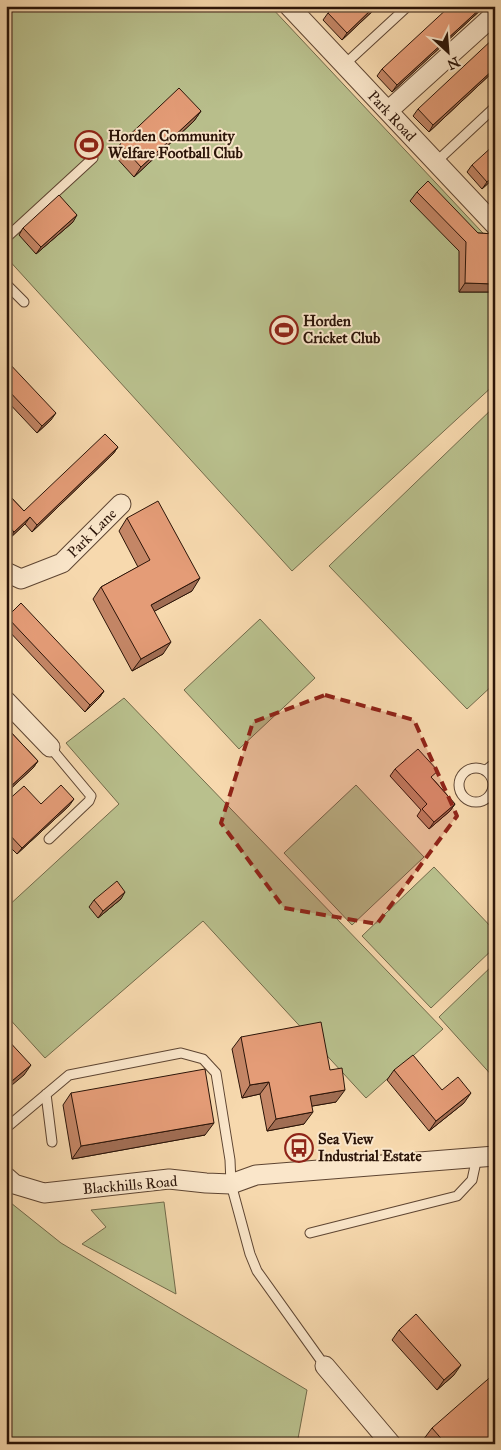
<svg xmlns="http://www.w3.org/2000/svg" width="501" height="1450" font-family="'IM FELL Great Primer',serif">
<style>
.green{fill:#b9c08d;stroke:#726a4a}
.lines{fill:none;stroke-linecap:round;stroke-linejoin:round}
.lane-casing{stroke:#5e4532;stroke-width:11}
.street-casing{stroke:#5e4532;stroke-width:21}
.lane{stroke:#fae6ca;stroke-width:9}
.street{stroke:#fae6ca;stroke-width:19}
.wall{fill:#c48666;stroke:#2b1408}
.shaded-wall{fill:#a06d53;stroke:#2b1408}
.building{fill:#e49c77;stroke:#2b1408}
.marked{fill:#8f2418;fill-opacity:0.2;stroke:#8f2418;stroke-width:4;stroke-dasharray:10 6;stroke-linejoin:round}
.labels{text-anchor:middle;stroke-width:4;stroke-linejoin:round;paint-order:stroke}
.street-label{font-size:15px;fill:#2b1408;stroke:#fae6ca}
.poi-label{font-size:15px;font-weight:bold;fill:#2b1408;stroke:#fae6ca;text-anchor:start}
</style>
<rect width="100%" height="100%" fill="#f7d9ae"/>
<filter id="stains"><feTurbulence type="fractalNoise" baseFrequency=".004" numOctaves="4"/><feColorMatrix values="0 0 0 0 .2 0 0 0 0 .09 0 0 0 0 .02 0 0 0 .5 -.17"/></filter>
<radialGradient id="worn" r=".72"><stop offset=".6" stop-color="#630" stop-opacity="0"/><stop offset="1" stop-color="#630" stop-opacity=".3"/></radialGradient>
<!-- green -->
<path class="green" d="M6 6H270L495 246V384L292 571 6 257Z
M495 406V683L467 709 329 566Z
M260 619 315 678 239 749 184 690Z
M124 698 443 1029 366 1098 203 921 45 1058 6 1015V908L119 804 66 743Z
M356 785 424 857 352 925 284 853Z
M434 867 495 931V947L431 1008 362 936Z
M495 963V1079L439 1017Z
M6 1199 61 1243 307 1390 297 1444H6Z
M164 1202 176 1294 82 1244 106 1227 91 1210Z"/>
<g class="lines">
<defs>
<path id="lane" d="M344 65 408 6
M436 162 495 107
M6 238 93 158
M6 284 24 302
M459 785a17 17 0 1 1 34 0a17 17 0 1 1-34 0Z
M486 770 495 763
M49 839 89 801 91 796 50 747
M46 1094 52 1142
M6 1128 69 1075 181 1053 203 1059 216 1073 230 1160 231 1184 250 1254 257 1271 325 1366
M310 1233 457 1196 472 1180 477 1157"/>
<path id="street" d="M289 6 495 225
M388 111 495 14
M6 572 21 579 62 563 121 504
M6 701 50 747
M6 1177 14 1184 44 1193 169 1179 206 1183 231 1184 256 1175 495 1156
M325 1366 391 1444"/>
</defs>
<!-- lane casing -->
<use href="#lane" class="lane-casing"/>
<!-- street casing -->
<use href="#street" class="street-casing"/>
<!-- lane -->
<use href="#lane" class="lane"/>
<!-- street -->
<use href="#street" class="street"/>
</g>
<!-- wall -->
<path class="wall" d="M335 6H378L342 40 323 20 328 13Z
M485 6 392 92 377 76 382 69Z
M495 70 429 132 413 116 418 109Z
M201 111 194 121 134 177 113 154 120 144Z
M472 165 495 177 482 189 467 172Z
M417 192 478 233 495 234V285L490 292H459V251L410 201Z
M73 222 36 254 19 235 23 228Z
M6 360 51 420 37 433 6 400Z
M118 447 113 454 32 532 25 524 9 539 6 536V492L24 511Z
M127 518 192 591 154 611 163 654 132 671 93 599 101 587 138 567 119 531Z
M6 617 104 691 99 698 85 712 6 628Z
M6 727 38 761 33 768 6 793Z
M395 769 433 779 455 804 450 811 429 829 417 816 421 810 390 776Z
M6 802 41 804 69 806 17 854 6 843Z
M121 899 98 918 89 907 94 900Z
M241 1037 330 1070 336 1102 312 1106 304 1124 267 1131 260 1094 242 1098 232 1049Z
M394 1070 464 1103 429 1131 387 1080Z
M71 1093 205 1135 72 1159 63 1105Z
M399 1330 454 1375 437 1390 392 1340Z
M432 1428 495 1444H427L423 1440Z"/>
<!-- shaded-wall -->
<path class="shaded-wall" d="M375 6H378L342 40 347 33Z
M483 6H485L392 92 397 85Z
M495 68V70L429 132 433 125Z
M201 111 194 121 134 177 141 167Z
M495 175V177L482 189 487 182Z
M77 215 73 222 36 254 41 247Z
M465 283 495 284V285L490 292H459Z
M56 413 51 420 37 433 42 426Z
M118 447 113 454 32 532 37 525Z
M30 517 25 524 9 539 14 532Z
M200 578 192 591 142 618 151 605Z
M171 642 163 654 132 671 141 659Z
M104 691 99 698 85 712 90 705Z
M38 761 33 768 6 793 10 787Z
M74 799 69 806 17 854 22 848Z
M455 804 450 811 429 829 434 822Z
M125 892 121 899 98 918 103 911Z
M31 1065 24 1075 6 1090V1086Z
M269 1082 260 1094 242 1098 250 1085Z
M345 1090 336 1102 301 1108 310 1096Z
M471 1093 464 1103 429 1131 436 1121Z
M313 1112 304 1124 267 1131 276 1119Z
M214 1123 205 1135 72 1159 81 1146Z
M461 1365 454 1375 437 1390 444 1380Z"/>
<!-- building -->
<path class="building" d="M335 6H375L347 33 328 13Z
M450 6H483L397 85 382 69Z
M495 37V68L433 125 418 109Z
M179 88 201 111 141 167 120 144Z
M495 144V175L487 182 472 165Z
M428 181 478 233 495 234V284L465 283 466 242 417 192Z
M59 195 77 215 41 247 23 228Z
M6 360 56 413 42 426 6 388Z
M105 434 118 447 37 525 30 517 14 532 6 523V492L24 511Z
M158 501 200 578 151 605 171 642 141 659 101 587 150 560 127 518Z
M21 603 104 691 90 705 7 617Z
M6 727 38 761 10 787 6 783Z
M418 749 438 771 431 777 455 804 434 822 422 809 427 804 395 769Z
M61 785 74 799 22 848 6 831V802L24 786 41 804Z
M117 881 125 892 103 911 94 900Z
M321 1022 330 1070 342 1068 345 1090 310 1096 313 1112 276 1119 269 1082 250 1085 241 1037Z
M6 1038 31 1065 6 1086Z
M413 1055 442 1090 458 1077 471 1093 436 1121 394 1070Z
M205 1069 214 1123 81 1146 71 1093Z
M416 1314 461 1365 444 1380 399 1330Z
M495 1373V1444H446L432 1428Z"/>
<!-- marked area -->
<path class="marked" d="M325 695 414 720 457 816 377 924 284 908 221 823 253 722Z"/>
<!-- icons -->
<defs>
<symbol id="stadium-ring" viewBox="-11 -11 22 22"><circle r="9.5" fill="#fae6ca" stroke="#8f2418" stroke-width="1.5"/><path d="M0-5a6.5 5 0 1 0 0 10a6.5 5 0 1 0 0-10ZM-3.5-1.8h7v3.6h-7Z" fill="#8f2418"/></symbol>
<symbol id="bus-ring" viewBox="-11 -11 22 22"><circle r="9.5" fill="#fae6ca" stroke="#8f2418" stroke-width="1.5"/><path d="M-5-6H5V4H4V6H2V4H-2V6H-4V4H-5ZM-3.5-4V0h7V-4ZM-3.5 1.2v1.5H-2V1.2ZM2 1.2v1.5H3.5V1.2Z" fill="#8f2418"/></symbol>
</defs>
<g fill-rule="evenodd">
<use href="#stadium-ring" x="73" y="129" width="32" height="32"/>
<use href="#stadium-ring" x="268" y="314" width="32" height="32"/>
<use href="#bus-ring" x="283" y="1132" width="32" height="32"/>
</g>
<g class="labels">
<!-- street labels -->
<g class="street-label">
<text transform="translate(392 116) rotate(47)" y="5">Park Road</text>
<text transform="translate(92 533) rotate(-45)" y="5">Park Lane</text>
<text transform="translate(130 1185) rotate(-5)" y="5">Blackhills Road</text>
</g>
<!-- poi labels -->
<g class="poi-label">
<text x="108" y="141">Horden Community<tspan x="108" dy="17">Welfare Football Club</tspan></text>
<text x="303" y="326">Horden<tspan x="303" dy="17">Cricket Club</tspan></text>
<text x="318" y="1144">Sea View<tspan x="318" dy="17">Industrial Estate</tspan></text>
</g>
</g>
<!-- margin -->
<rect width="501" height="1450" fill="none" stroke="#f7d9ae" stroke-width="25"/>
<rect x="8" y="8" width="486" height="1435" fill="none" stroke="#2b1408" stroke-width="2.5"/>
<rect x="12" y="12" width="476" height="1425" fill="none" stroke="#2b1408"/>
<!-- north arrow -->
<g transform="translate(448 52) rotate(154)" stroke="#fae6ca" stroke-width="4" paint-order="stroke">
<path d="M0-4L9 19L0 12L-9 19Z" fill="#2b1408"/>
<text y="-8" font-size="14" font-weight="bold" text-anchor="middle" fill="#2b1408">N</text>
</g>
<rect width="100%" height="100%" filter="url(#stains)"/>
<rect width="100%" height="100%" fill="url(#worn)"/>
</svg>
